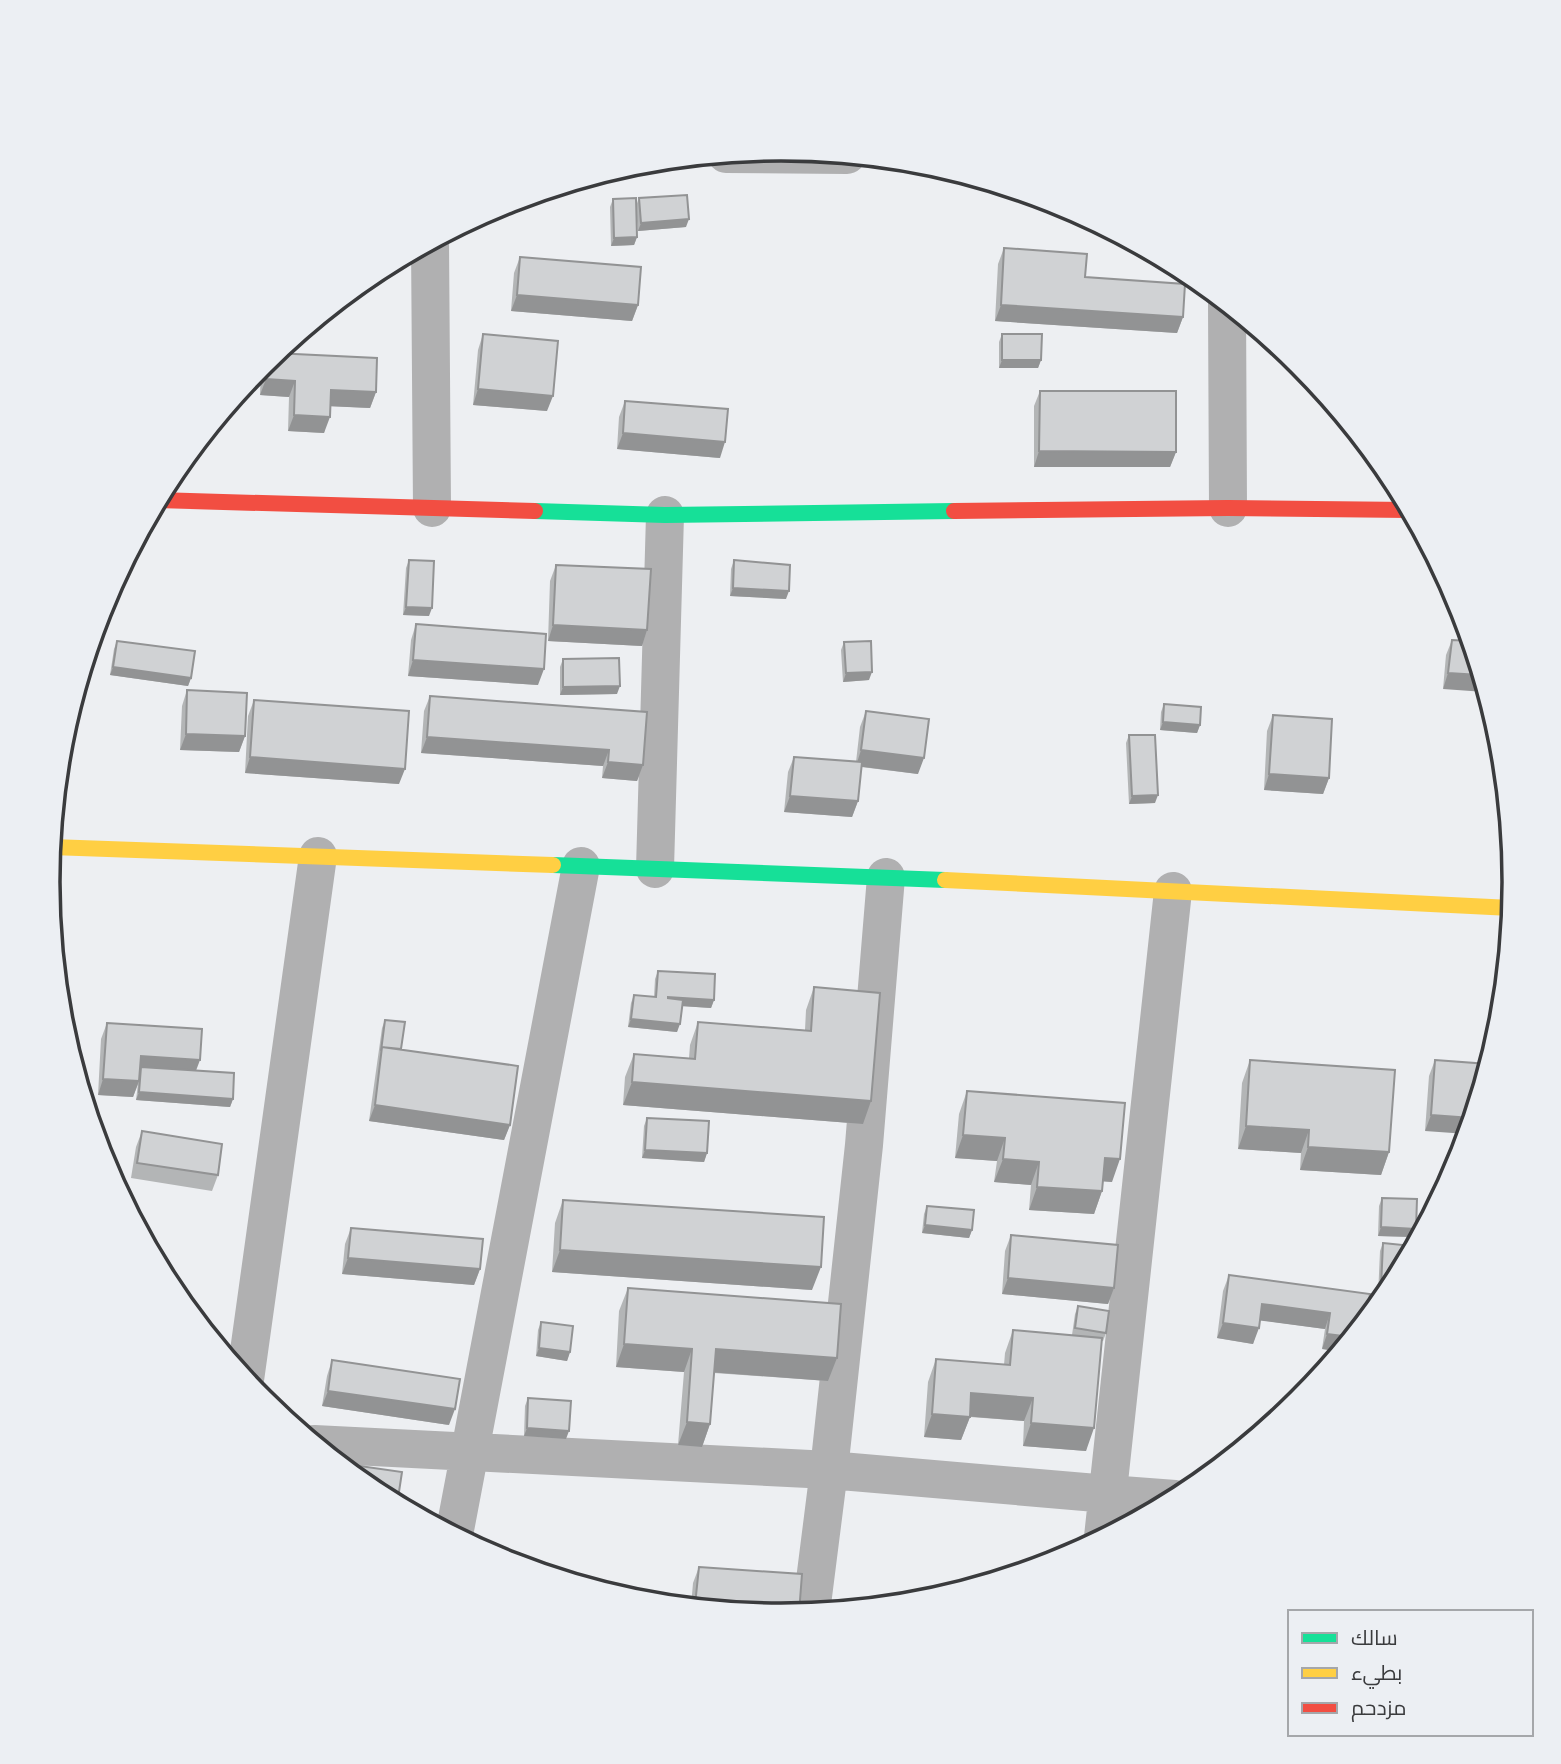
<svg xmlns="http://www.w3.org/2000/svg" width="1561" height="1764" font-family="'Times New Roman',Cairo,serif">
<style>
.lines{fill:none;stroke-linecap:round;stroke-linejoin:round}
.street{stroke:#b0b0b1;stroke-width:38}
.fast{stroke:#16e098;stroke-width:16}
.slow{stroke:#ffcf43;stroke-width:16}
.jam{stroke:#f24e42;stroke-width:16}
.wall{fill:#b3b5b6}
.shaded-wall{fill:#929394}
.building{fill:#d0d2d4;stroke:#929394;stroke-width:2}
.rim{fill:none;stroke:#3a3b3d;stroke-width:3.5}
</style>
<rect width="100%" height="100%" fill="#edeff2"/>
<g class="lines">
<!-- street -->
<path class="street" d="M726 154 847 155
M430 242 432 508
M1227 304 1228 508
M655 869 665 515
M245 1380 318 856
M314 1444 829 1470 1108 1494 1175 1499
M454 1535 581 866
M1103 1537 1173 891
M811 1612 829 1470 864 1145 886 877"/>
<!-- fast -->
<path class="fast" d="M535 511 665 515 954 511
M553 865 945 880"/>
<!-- slow -->
<path class="slow" d="M51 847 553 865
M945 880 1511 908"/>
<!-- jam -->
<path class="jam" d="M157 500 535 511
M954 511 1228 508 1409 510"/>
</g>
<!-- wall -->
<path class="wall" d="M639 198 686 227 638 231 636 211 637 237 634 245 611 246 610 207 613 199 636 206Z
M1004 248 1085 277 1183 317 1177 333 995 321 998 264Z
M520 257 638 305 632 321 511 311 514 273Z
M483 334 547 411 473 405 478 350Z
M1002 334 1041 360 1038 368H999V342Z
M274 353 376 392 370 408 330 406 324 433 288 431 289 397 260 395 261 369 263 362Z
M1040 391 1176 452 1170 467H1034V406Z
M625 401 720 458 617 449 619 417Z
M409 560 429 616 403 615 406 568Z
M734 560 786 599 730 596 731 569Z
M556 565 647 630 642 646 548 641 550 581Z
M416 624 538 685 408 676 411 640Z
M1452 640 1470 641 1443 689 1446 655Z
M117 641 191 678 188 686 110 675 114 649Z
M844 642 869 680 843 682 841 650Z
M563 659 617 694 560 695V667Z
M187 690 245 736 239 752 180 750 182 706Z
M430 696 647 712 643 765 637 781 602 778 603 766 421 753 424 711Z
M254 700 399 784 245 773 248 716Z
M1164 704 1200 725 1197 733 1160 730 1161 712Z
M866 711 918 774 861 767 858 801 852 817 784 812 788 772 794 757 856 762 860 727Z
M1273 715 1329 778 1323 794 1264 790 1267 731Z
M1129 735 1155 803 1129 804 1126 743Z
M658 971 714 1000 711 1008 682 1006 677 1032 628 1027 631 1003 634 995 654 997 655 979Z
M814 987 863 1124 623 1105 625 1077 634 1054 689 1058 690 1045 698 1022 805 1030 806 1010Z
M385 1020 401 1049 510 1125 504 1140 369 1121 382 1028Z
M107 1023 196 1071 233 1099 230 1107 136 1100 138 1084 133 1097 98 1095 101 1039Z
M1250 1060 1389 1152 1381 1175 1300 1170 1301 1153 1238 1149 1242 1083Z
M1435 1060 1488 1064 1425 1131 1429 1076Z
M967 1091 1112 1182 1103 1181 1102 1191 1094 1214 1029 1210 1031 1185 994 1182 997 1161 955 1158 959 1114Z
M647 1118 707 1153 704 1162 642 1158 644 1126Z
M142 1131 218 1175 212 1191 131 1178 136 1147Z
M1382 1198 1416 1229 1413 1237 1378 1236 1379 1206Z
M563 1200 812 1290 552 1272 555 1223Z
M927 1206 972 1230 969 1238 922 1233 924 1214Z
M351 1228 480 1269 474 1285 342 1274 345 1244Z
M1011 1235 1114 1288 1108 1304 1002 1294 1005 1251Z
M1383 1243 1413 1246 1378 1296 1380 1251Z
M1229 1275 1370 1294 1322 1349 1325 1329 1260 1320 1253 1344 1217 1338 1223 1291Z
M628 1288 837 1358 828 1381 714 1373 710 1424 702 1447 678 1445 684 1372 616 1367 619 1311Z
M1078 1306 1106 1333 1103 1341H1101L1086 1451 1023 1446 1024 1421 970 1417 961 1440 924 1437 928 1382 936 1359 1004 1365 1005 1353 1013 1330 1072 1335 1075 1314Z
M541 1322 570 1352 567 1361 536 1356 538 1330Z
M332 1360 449 1425 322 1406 327 1376Z
M528 1398 566 1439 524 1436 525 1406Z
M699 1567 780 1615 691 1606 693 1583Z"/>
<!-- shaded-wall -->
<path class="shaded-wall" d="M689 219 686 227 638 231 641 223Z
M637 237 634 245 611 246 614 238Z
M517 295 638 305 632 321 511 311Z
M1001 305 1183 317 1177 333 995 321Z
M1002 360H1041L1038 368H999Z
M266 379 295 381 289 397 260 395Z
M478 389 553 396 547 411 473 405Z
M331 390 376 392 370 408 325 406Z
M294 415 330 417 324 433 288 431Z
M623 433 725 442 720 458 617 449Z
M1039 451 1176 452 1170 467H1034Z
M733 588 789 591 786 599 730 596Z
M406 607 432 608 429 616 403 615Z
M553 625 647 630 642 646 548 641Z
M413 660 544 669 538 685 408 676Z
M113 667 191 678 188 686 110 675Z
M872 672 869 680 843 682 846 673Z
M1448 673 1480 675 1485 692 1443 689Z
M620 686 617 694 560 695 563 687Z
M1163 722 1200 725 1197 733 1160 730Z
M186 734 245 736 239 752 180 750Z
M427 737 609 750 603 766 421 753Z
M861 750 924 758 918 774 856 766Z
M250 757 405 769 399 784 245 773Z
M608 762 643 765 637 781 602 778Z
M1269 774 1329 778 1323 794 1264 790Z
M1158 795 1155 803 1129 804 1132 796Z
M790 796 858 801 852 817 784 812Z
M668 997 714 1000 711 1008 665 1005Z
M631 1019 680 1024 677 1032 628 1027Z
M141 1056 200 1060 194 1076 141 1067 139 1072Z
M103 1079 139 1081 133 1097 98 1095Z
M632 1082 871 1101 863 1124 623 1105Z
M139 1092 233 1099 230 1107 136 1100Z
M375 1105 510 1125 504 1140 369 1121Z
M1431 1115 1472 1118 1467 1134 1425 1131Z
M1246 1126 1309 1130 1301 1153 1238 1149Z
M963 1135 1005 1138 997 1161 955 1158Z
M1308 1147 1389 1152 1381 1175 1300 1170Z
M645 1150 707 1153 704 1162 642 1158Z
M1105 1158 1120 1159 1112 1182 1097 1181Z
M1003 1159 1039 1162 1031 1185 994 1182Z
M1037 1187 1102 1191 1094 1214 1029 1210Z
M925 1225 972 1230 969 1238 922 1233Z
M1381 1227 1416 1229 1413 1237 1378 1236Z
M560 1250 821 1267 812 1290 552 1272Z
M348 1258 480 1269 474 1285 342 1274Z
M1008 1278 1114 1288 1108 1304 1002 1294Z
M1381 1288 1390 1289 1384 1297 1378 1296Z
M1262 1304 1330 1313 1325 1329 1256 1320Z
M1223 1323 1259 1328 1253 1344 1217 1338Z
M1327 1334 1351 1337 1339 1352 1322 1349Z
M624 1344 692 1349 684 1372 616 1367Z
M539 1348 570 1352 567 1361 536 1356Z
M716 1349 837 1358 828 1381 708 1372Z
M328 1391 455 1409 449 1425 322 1406Z
M971 1393 1033 1398 1024 1421 963 1416Z
M932 1414 970 1417 961 1440 924 1437Z
M687 1422 710 1424 702 1447 678 1445Z
M1031 1423 1094 1428 1086 1451 1023 1446Z
M527 1428 569 1431 566 1439 524 1436Z
M695 1605 799 1613 780 1615 695 1607Z"/>
<!-- building -->
<path class="building" d="M687 195 689 219 641 223 639 198Z
M636 198 637 237 614 238 613 199Z
M1004 248 1087 254 1085 277 1185 284 1183 317 1001 305Z
M520 257 641 267 638 305 517 295Z
M483 334 558 341 553 396 478 389Z
M1002 334H1042L1041 360H1002Z
M274 353 377 358 376 392 331 390 330 417 294 415 295 381 266 379 267 360Z
M1040 391H1176V452L1039 451Z
M625 401 728 409 725 442 623 433Z
M409 560 434 561 432 608 406 607Z
M734 560 790 565 789 591 733 588Z
M556 565 651 569 647 630 553 625Z
M416 624 546 634 544 669 413 660Z
M1452 640 1470 641 1480 675 1448 673Z
M117 641 195 651 191 678 113 667Z
M871 641 872 672 846 673 844 642Z
M619 658 620 686 563 687V659Z
M187 690 247 693 245 736 186 734Z
M430 696 647 712 643 765 608 762 609 750 427 737Z
M254 700 409 711 405 769 250 757Z
M1164 704 1201 707 1200 725 1163 722Z
M866 711 929 719 924 758 861 750Z
M1273 715 1332 719 1329 778 1269 774Z
M1129 735H1155L1158 795 1132 796Z
M794 757 862 762 858 801 790 796Z
M658 971 715 974 714 1000 668 997V998L683 1000 680 1024 631 1019 634 995 656 997Z
M814 987 880 993 871 1101 632 1082 634 1054 695 1059 698 1022 811 1031Z
M385 1020 405 1022 401 1049 382 1047 381 1051Z
M107 1023 202 1029 200 1060 141 1056 139 1081 103 1079Z
M382 1047 518 1066 510 1125 375 1105Z
M1250 1060 1395 1070 1389 1152 1308 1147 1309 1130 1246 1126Z
M1435 1060 1488 1064 1472 1118 1431 1115Z
M141 1067 234 1073 233 1099 139 1092Z
M967 1091 1125 1103 1120 1159 1105 1158 1102 1191 1037 1187 1039 1162 1003 1159 1005 1138 963 1135Z
M647 1118 709 1121 707 1153 645 1150Z
M142 1131 222 1144 218 1175 137 1163Z
M1382 1198 1417 1199 1416 1229 1381 1227Z
M563 1200 824 1217 821 1267 560 1250Z
M927 1206 974 1210 972 1230 925 1225Z
M351 1228 483 1239 480 1269 348 1258Z
M1011 1235 1118 1245 1114 1288 1008 1278Z
M1383 1243 1413 1246 1390 1289 1381 1288Z
M1229 1275 1370 1294 1366 1319 1351 1337 1327 1334 1330 1313 1262 1304 1259 1328 1223 1323Z
M628 1288 841 1304 837 1358 716 1349 710 1424 687 1422 692 1349 624 1344Z
M1078 1306 1109 1311 1106 1333 1075 1328Z
M541 1322 573 1326 570 1352 539 1348Z
M1013 1330 1102 1338 1094 1428 1031 1423 1033 1398 971 1393 970 1417 932 1414 936 1359 1010 1365Z
M332 1360 460 1379 455 1409 328 1391Z
M528 1398 571 1401 569 1431 527 1428Z
M339 1463 402 1472 397 1505 373 1491Z
M699 1567 802 1574 799 1613 695 1605Z"/>
<!-- crop -->
<path d="M0 0H1561V1764H0ZM60 882a721 721 0 1 1 1442 0a721 721 0 1 1-1442 0Z" fill="#eceff3" fill-rule="evenodd"/>
<path class="rim" d="M60 882a721 721 0 1 1 1442 0a721 721 0 1 1-1442 0Z"/>
<!-- legend -->
<rect x="1288" y="1610" width="245" height="126" fill="#eceff3" stroke="#a5a7aa" stroke-width="2"/>
<rect x="1302" y="1633" width="35" height="10" fill="#16e098" stroke="#a5a7aa" stroke-width="2"/>
<text x="1351" y="1645" font-size="21" fill="#3a3b3d">سالك</text>
<rect x="1302" y="1668" width="35" height="10" fill="#ffcf43" stroke="#a5a7aa" stroke-width="2"/>
<text x="1351" y="1680" font-size="21" fill="#3a3b3d">بطيء</text>
<rect x="1302" y="1703" width="35" height="10" fill="#f24e42" stroke="#a5a7aa" stroke-width="2"/>
<text x="1351" y="1715" font-size="21" fill="#3a3b3d">مزدحم</text>
</svg>
